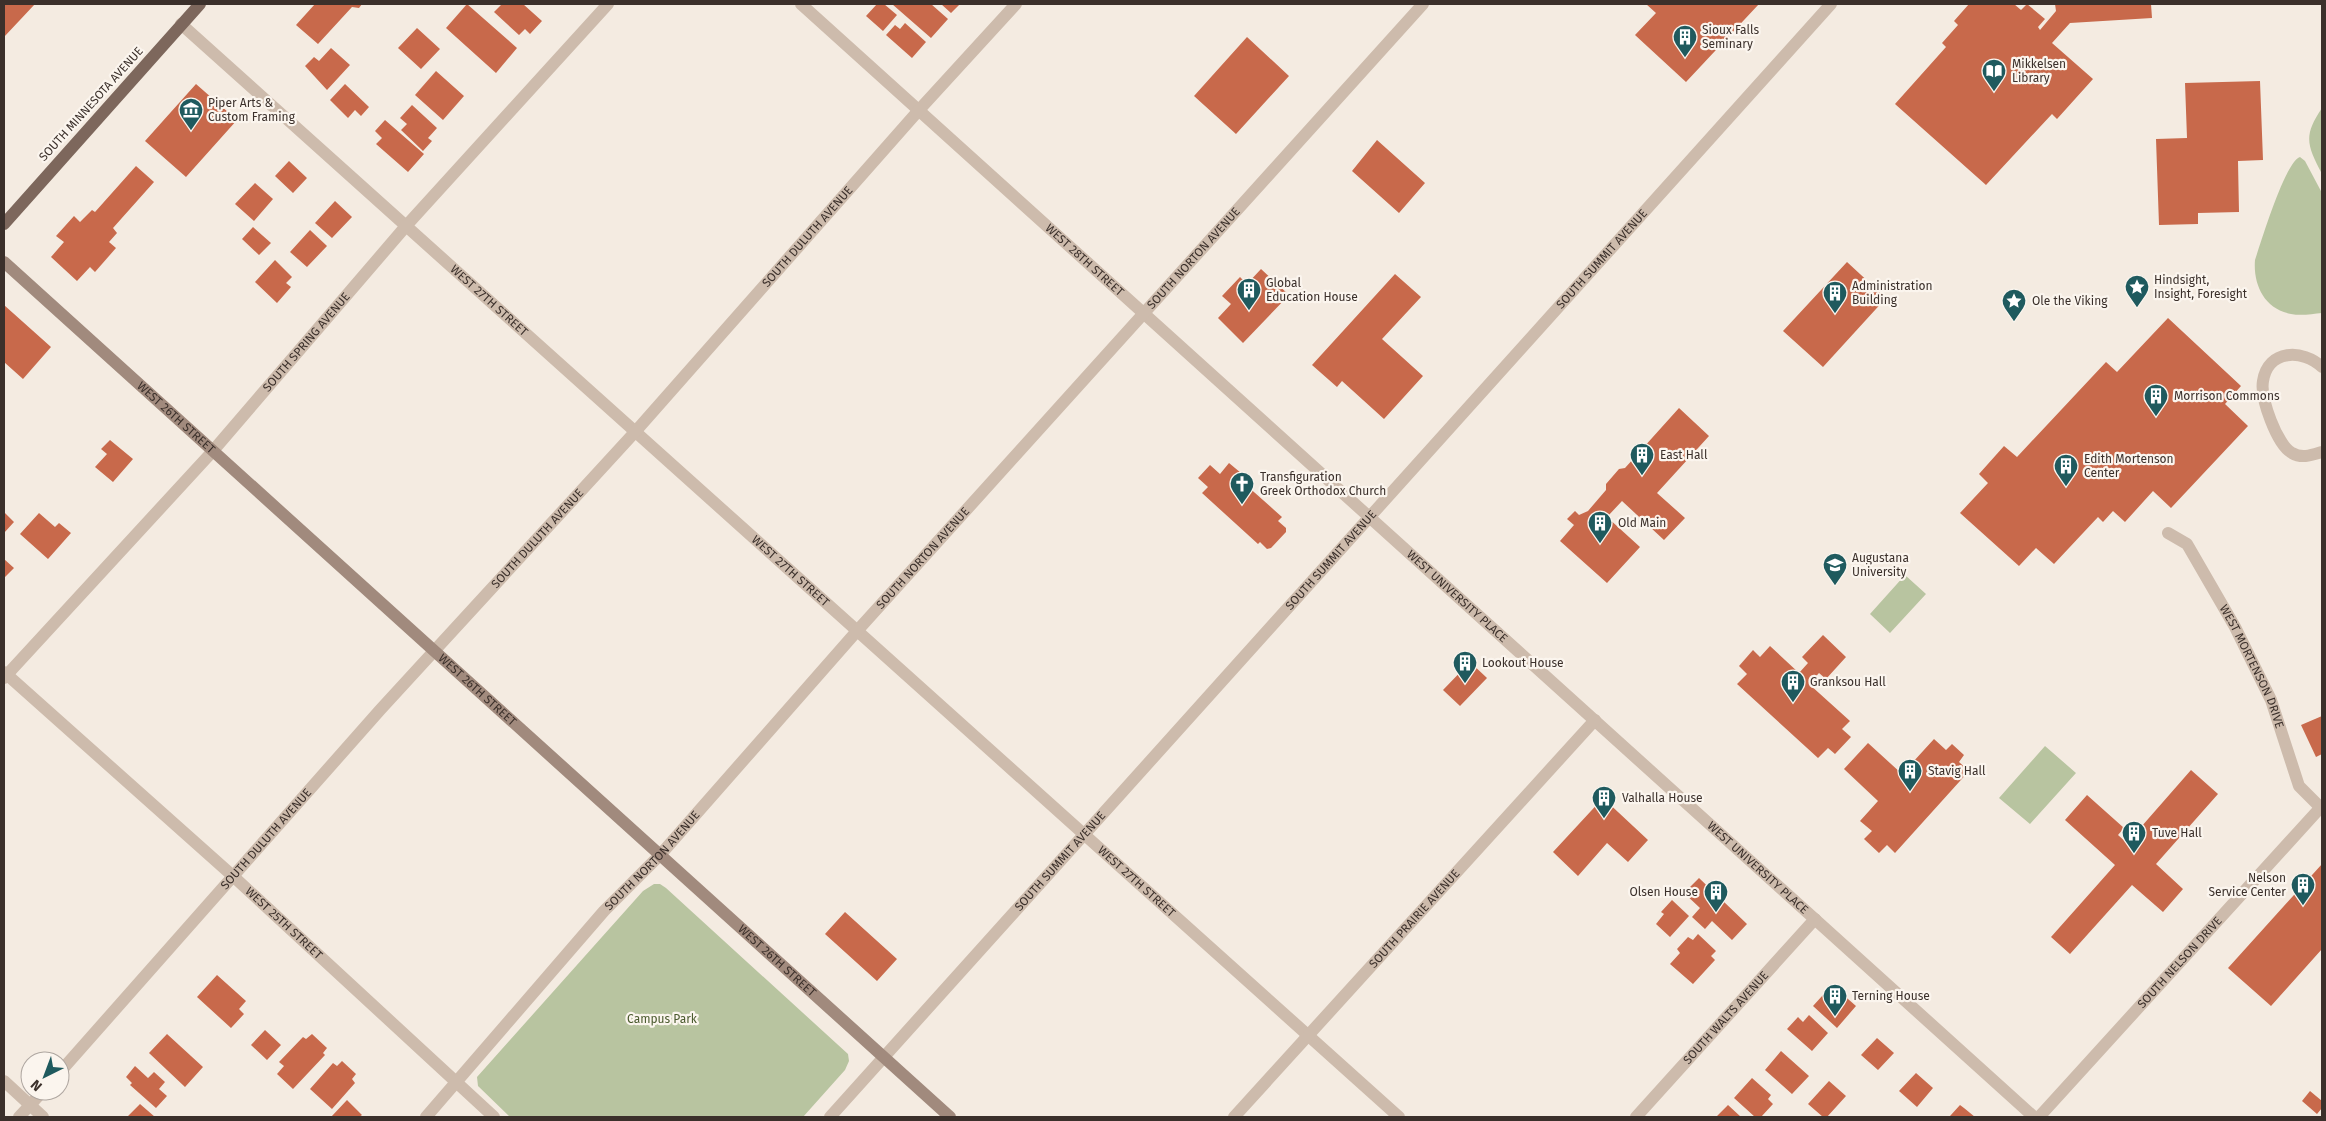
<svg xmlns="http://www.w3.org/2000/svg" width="2326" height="1121" font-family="'Fira Sans',sans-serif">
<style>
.green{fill:#b8c4a0}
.building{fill:#c8694b}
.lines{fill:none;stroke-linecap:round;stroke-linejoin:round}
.minor{stroke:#cdbbac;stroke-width:12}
.tertiary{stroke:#cdbbac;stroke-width:12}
.secondary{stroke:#a18a7d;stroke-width:12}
.primary{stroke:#7d675c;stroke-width:12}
.labels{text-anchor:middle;stroke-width:4.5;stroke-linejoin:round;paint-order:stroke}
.poi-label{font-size:12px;fill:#3b302b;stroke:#fbf5ee;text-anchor:start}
.street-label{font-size:12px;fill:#3b302b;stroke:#fbf5ee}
.park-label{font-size:12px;fill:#4a5a2e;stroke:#fbf5ee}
</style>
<rect width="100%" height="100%" fill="#f4ebe1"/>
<!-- green -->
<path class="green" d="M2322 108V174C2307 145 2303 136 2322 108Z
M2300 157 2305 161 2322 193V313C2312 314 2301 316 2291 314 2264 309 2253 284 2255 260 2261 242 2285 162 2300 157Z
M1905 575 1926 594 1890 633 1870 614Z
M2045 746 2076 773 2030 824 1999 798Z
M654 884H660L666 888 848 1054 849 1061 845 1070 803 1117H510L478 1086 477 1077 643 891Z"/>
<!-- building -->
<path class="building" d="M4 4H35L4 37Z
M315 4H362L359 8 352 7 318 44 296 25Z
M467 4 517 48 496 73 446 28Z
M502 4H523L542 21 530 34 525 29 519 35 494 12Z
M877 4H884L897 15 883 31 866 16Z
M892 4H931L948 19 931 38Z
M941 4H960L951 13Z
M1646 4H1759L1686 82 1635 35 1656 13Z
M1969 4H2014L2021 10 2027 4 2045 19 2038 27 2040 30 2056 11 2055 4H2151L2152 18 2070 23 2052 43 2093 79 2057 119 2052 114 1986 185 1895 104 1946 47 1942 43 1958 25 1954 21Z
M905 23 926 42 912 58 886 35 895 25 900 29Z
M417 28 440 49 421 69 398 48Z
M1247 37 1289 76 1236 134 1194 96Z
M331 48 350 65 327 90 305 66 314 57 319 61Z
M436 71 464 96 443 120 415 95Z
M2260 81 2263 160 2238 161 2239 212 2198 213V224L2159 225 2156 139 2187 138 2185 83Z
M196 84 237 120 186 177 145 141Z
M345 84 369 107 361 116 355 110 348 118 330 100Z
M412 105 437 128 428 138 432 141 423 151 401 130 407 124 400 118Z
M385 120 424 154 408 172 376 144 382 138 375 131Z
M1377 140 1425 183 1399 213 1352 171Z
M289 161 307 178 293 193 275 176Z
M136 166 154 182 113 228 117 233 109 242 116 248 95 272 90 267 77 281 51 257 64 242 56 236 74 216 80 222 92 210 95 212Z
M255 183 273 199 254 221 235 204Z
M335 201 352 217 332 238 315 223Z
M253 227 271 243 259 255 242 239Z
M310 230 327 246 307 267 290 252Z
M275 260 292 277 286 283 291 287 277 303 255 282Z
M1847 262 1886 298 1823 367 1783 331Z
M1261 269 1289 295 1243 343 1218 318 1231 304 1222 296 1240 277 1247 284Z
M1395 274 1421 297 1382 339 1423 376 1384 419 1342 381 1337 387 1312 365Z
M4 305 51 347 23 379 4 362Z
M2168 318 2241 386 2225 404 2248 426 2171 508 2153 491 2125 522 2113 511 2103 522 2098 517 2054 564 2036 548 2019 566 1960 513 1988 483 1979 474 2004 446 2017 457 2106 362 2117 372Z
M1679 408 1709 436 1657 493 1685 518 1664 540 1622 501 1607 517 1640 547 1607 583 1560 541 1574 525 1567 519 1575 511 1579 515 1588 511 1606 490V484L1619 469 1625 468Z
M110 440 133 459 113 482 95 467 107 454 101 449Z
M1229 463 1241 473 1237 477 1282 517 1278 521 1286 528V532L1271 548 1267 549 1260 542 1258 544 1202 493 1208 487 1198 478 1210 465 1220 474Z
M4 512 14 522 4 533Z
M39 513 55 527 59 523 71 533 48 559 20 534Z
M4 559 14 568 4 578Z
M1823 635 1846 657 1826 679 1819 673 1809 684 1850 721 1842 729 1851 737 1835 754 1828 748 1818 758 1737 684 1747 674 1739 666 1753 650 1760 657 1770 646 1799 673 1808 663 1802 657Z
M1470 662 1487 678 1460 706 1443 690Z
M2322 716V754L2316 757 2301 725Z
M1934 739 1946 750 1952 744 1964 755 1959 762 1969 771 1895 853 1887 845 1879 853 1864 839 1872 831 1860 821 1878 801 1844 769 1868 743 1902 774Z
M2191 770 2218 794 2156 864 2183 889 2163 912 2132 885 2070 954 2051 937 2115 865 2065 820 2087 795 2124 828 2118 835 2127 843Z
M1603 798 1648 840 1628 862 1607 843 1578 876 1553 852Z
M2322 864V949L2271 1006 2228 968Z
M1699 878 1747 924 1732 940 1712 921 1705 929 1692 917 1700 908 1684 893Z
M1672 900 1689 916 1670 937 1656 924 1664 914 1661 912Z
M845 912 897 959 877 981 825 934Z
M1698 934 1716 951 1711 956 1715 960 1693 984 1670 964 1680 953 1677 949 1688 937 1693 940Z
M217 975 246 1001 239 1009 244 1014 231 1028 197 997Z
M1832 985 1856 1006 1837 1028 1813 1006Z
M1809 1015 1828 1033 1812 1051 1787 1029 1798 1017 1803 1022Z
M265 1030 281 1045 267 1060 251 1045Z
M167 1034 203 1067 185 1087 149 1053Z
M312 1034 327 1048 323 1053 325 1055 293 1089 277 1074 284 1066 279 1062 303 1037 306 1039Z
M1877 1038 1894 1053 1878 1070 1861 1055Z
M1781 1051 1809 1076 1792 1094 1765 1070Z
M342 1061 356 1074 352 1079 355 1083 332 1109 310 1089 333 1063 337 1066Z
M135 1066 148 1078 154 1072 165 1082 159 1089 167 1096 156 1108 130 1085 132 1083 126 1077Z
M1916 1073 1933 1088 1917 1107 1899 1091Z
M1752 1078 1771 1095 1768 1099 1773 1104 1761 1117H1755L1734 1098Z
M1829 1081 1846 1096 1827 1117H1823L1808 1104Z
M2310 1091 2322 1101V1108L2317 1114 2302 1101Z
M347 1100 362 1115 359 1117H331Z
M140 1104 155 1117H127Z
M1728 1105 1741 1117H1716Z
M1960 1105 1964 1108 1975 1117H1952L1950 1116Z"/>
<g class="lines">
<!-- minor -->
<g class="minor">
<path id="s1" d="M801 4 2034 1117"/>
<path id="s2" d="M181 24 1399 1117"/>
<path d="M2322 367C2303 349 2268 349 2263 381 2260 398 2277 445 2292 453 2302 459 2312 455 2322 452"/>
<path id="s3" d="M2168 533 2187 544 2235 627 2271 700 2299 786 2322 809"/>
<path id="s4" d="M4 672 234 877 494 1117"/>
<path id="s5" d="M4 678 212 452 406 226 608 4"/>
<path id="s6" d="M60 1072 380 710 635 432 919 110 1016 4"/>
<path d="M4 1081 43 1117"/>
<path d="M19 1117 43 1091"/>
<path id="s7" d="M426 1117 604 911 661 854 857 631 1423 4"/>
<path id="s8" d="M1234 1117 1595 720"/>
<path id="s9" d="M1636 1117 1815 919"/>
<path id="s10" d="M2039 1117 2321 807"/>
</g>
<!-- tertiary -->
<path class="tertiary" id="s11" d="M830 1117 1831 4"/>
<!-- secondary -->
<path class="secondary" id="s12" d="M4 262 950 1117"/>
<!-- primary -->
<path class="primary" d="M4 224 200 4"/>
</g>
<!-- icons -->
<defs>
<symbol id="building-pin" viewBox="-11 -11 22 30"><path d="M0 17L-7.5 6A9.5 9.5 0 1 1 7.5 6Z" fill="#1f5a5e" stroke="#fbf5ee"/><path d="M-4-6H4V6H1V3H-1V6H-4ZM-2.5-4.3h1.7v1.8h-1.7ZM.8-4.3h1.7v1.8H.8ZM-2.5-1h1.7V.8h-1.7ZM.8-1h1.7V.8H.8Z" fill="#fff"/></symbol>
<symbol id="library-pin" viewBox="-11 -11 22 30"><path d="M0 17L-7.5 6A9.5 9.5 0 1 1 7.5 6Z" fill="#1f5a5e" stroke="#fbf5ee"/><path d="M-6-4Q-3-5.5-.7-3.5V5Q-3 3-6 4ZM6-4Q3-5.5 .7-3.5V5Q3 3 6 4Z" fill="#fff"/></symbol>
<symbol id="museum-pin" viewBox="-11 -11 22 30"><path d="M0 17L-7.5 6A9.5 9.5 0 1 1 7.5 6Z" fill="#1f5a5e" stroke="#fbf5ee"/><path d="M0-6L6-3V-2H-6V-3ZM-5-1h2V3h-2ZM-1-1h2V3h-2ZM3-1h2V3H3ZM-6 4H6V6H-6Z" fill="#fff"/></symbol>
<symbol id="sight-pin" viewBox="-11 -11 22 30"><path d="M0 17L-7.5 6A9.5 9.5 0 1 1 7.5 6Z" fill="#1f5a5e" stroke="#fbf5ee"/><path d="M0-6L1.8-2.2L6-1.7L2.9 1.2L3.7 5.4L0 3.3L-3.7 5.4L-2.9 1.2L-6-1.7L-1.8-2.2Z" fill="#fff"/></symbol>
<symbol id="church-pin" viewBox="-11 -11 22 30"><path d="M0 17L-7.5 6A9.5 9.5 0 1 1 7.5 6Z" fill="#1f5a5e" stroke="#fbf5ee"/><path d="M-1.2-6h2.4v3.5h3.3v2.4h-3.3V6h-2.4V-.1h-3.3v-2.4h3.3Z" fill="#fff"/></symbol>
<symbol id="university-pin" viewBox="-11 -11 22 30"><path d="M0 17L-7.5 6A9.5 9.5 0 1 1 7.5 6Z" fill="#1f5a5e" stroke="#fbf5ee"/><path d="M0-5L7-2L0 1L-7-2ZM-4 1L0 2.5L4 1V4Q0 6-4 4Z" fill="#fff"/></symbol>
</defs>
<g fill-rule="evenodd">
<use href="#building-pin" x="1671" y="23" width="28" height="38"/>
<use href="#library-pin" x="1980" y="57" width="28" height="38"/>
<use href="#museum-pin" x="177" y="96" width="28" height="38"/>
<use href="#sight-pin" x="2123" y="273" width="28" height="38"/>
<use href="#building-pin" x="1235" y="276" width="28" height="38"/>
<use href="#building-pin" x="1821" y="279" width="28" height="38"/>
<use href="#sight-pin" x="2000" y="287" width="28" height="38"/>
<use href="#building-pin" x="2142" y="382" width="28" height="38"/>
<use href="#building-pin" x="1628" y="441" width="28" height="38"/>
<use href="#building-pin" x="2052" y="452" width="28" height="38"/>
<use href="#church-pin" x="1228" y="470" width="28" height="38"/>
<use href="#building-pin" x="1586" y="509" width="28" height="38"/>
<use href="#university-pin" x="1821" y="551" width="28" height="38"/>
<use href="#building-pin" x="1451" y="649" width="28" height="38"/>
<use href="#building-pin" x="1779" y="668" width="28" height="38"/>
<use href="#building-pin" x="1896" y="757" width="28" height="38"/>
<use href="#building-pin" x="1590" y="784" width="28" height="38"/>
<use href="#building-pin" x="2120" y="819" width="28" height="38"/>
<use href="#building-pin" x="2289" y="871" width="28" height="38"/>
<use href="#building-pin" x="1702" y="878" width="28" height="38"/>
<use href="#building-pin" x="1821" y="982" width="28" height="38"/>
</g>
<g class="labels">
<!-- poi labels -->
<g class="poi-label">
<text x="1702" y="34">Sioux Falls<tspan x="1702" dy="14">Seminary</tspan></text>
<text x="2012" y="68">Mikkelsen<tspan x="2012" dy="14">Library</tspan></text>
<text x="208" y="107">Piper Arts &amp;<tspan x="208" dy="14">Custom Framing</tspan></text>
<text x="2154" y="284">Hindsight,<tspan x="2154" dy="14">Insight, Foresight</tspan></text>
<text x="1266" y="287">Global<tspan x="1266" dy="14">Education House</tspan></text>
<text x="1852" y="290">Administration<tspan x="1852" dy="14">Building</tspan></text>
<text x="2032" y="305">Ole the Viking</text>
<text x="2174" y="400">Morrison Commons</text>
<text x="1660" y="459">East Hall</text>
<text x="2084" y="463">Edith Mortenson<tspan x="2084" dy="14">Center</tspan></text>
<text x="1260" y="481">Transfiguration<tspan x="1260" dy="14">Greek Orthodox Church</tspan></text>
<text x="1618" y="527">Old Main</text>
<text x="1852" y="562">Augustana<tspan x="1852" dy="14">University</tspan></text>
<text x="1482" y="667">Lookout House</text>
<text x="1810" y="686">Granksou Hall</text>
<text x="1928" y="775">Stavig Hall</text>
<text x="1622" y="802">Valhalla House</text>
<text x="2152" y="837">Tuve Hall</text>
<text x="2286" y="882" text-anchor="end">Nelson<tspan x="2286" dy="14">Service Center</tspan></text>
<text x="1698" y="896" text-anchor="end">Olsen House</text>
<text x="1852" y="1000">Terning House</text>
</g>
<!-- street labels -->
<g class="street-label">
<text transform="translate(91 104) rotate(-48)" y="4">SOUTH MINNESOTA AVENUE</text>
<text dy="4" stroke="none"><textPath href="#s6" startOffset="1121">SOUTH DULUTH AVENUE</textPath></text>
<text dy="4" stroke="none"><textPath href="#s7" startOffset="1152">SOUTH NORTON AVENUE</textPath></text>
<text dy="4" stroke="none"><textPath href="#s11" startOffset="1154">SOUTH SUMMIT AVENUE</textPath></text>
<text dy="4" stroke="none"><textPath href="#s1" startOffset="382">WEST 28TH STREET</textPath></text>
<text dy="4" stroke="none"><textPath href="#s2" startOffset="414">WEST 27TH STREET</textPath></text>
<text dy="4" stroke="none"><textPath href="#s5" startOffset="452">SOUTH SPRING AVENUE</textPath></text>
<text dy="4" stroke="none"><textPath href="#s12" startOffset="232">WEST 26TH STREET</textPath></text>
<text dy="4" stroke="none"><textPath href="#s6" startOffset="716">SOUTH DULUTH AVENUE</textPath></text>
<text dy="4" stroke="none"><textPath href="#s7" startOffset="748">SOUTH NORTON AVENUE</textPath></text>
<text dy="4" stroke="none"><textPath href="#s11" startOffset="749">SOUTH SUMMIT AVENUE</textPath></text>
<text dy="4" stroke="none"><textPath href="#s2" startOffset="819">WEST 27TH STREET</textPath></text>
<text dy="4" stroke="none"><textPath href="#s1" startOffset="884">WEST UNIVERSITY PLACE</textPath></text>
<text dy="4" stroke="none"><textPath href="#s3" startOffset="161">WEST MORTENSON DRIVE</textPath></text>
<text dy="4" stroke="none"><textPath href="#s12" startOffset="638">WEST 26TH STREET</textPath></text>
<text dy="4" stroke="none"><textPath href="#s6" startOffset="311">SOUTH DULUTH AVENUE</textPath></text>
<text dy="4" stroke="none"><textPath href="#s7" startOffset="342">SOUTH NORTON AVENUE</textPath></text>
<text dy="4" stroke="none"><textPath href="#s11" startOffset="344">SOUTH SUMMIT AVENUE</textPath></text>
<text dy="4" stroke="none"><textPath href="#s1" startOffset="1289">WEST UNIVERSITY PLACE</textPath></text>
<text dy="4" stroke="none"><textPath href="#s2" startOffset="1284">WEST 27TH STREET</textPath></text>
<text dy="4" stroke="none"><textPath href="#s8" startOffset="268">SOUTH PRAIRIE AVENUE</textPath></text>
<text dy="4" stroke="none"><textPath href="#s4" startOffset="376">WEST 25TH STREET</textPath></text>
<text dy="4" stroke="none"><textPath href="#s12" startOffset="1042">WEST 26TH STREET</textPath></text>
<text dy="4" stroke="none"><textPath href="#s10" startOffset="209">SOUTH NELSON DRIVE</textPath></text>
<text dy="4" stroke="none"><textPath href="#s9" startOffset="134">SOUTH WALTS AVENUE</textPath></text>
</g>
<!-- park labels -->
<g class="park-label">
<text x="662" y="1023">Campus Park</text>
</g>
</g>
<!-- border -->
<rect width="2326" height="1121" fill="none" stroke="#3b302b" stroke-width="10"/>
<!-- north arrow -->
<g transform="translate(45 1076) rotate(222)"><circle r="24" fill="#fbf5ee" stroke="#aea6a0"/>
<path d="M0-4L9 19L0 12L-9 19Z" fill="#1f5a5e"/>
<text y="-8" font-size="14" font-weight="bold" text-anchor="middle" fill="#3b302b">N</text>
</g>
</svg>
